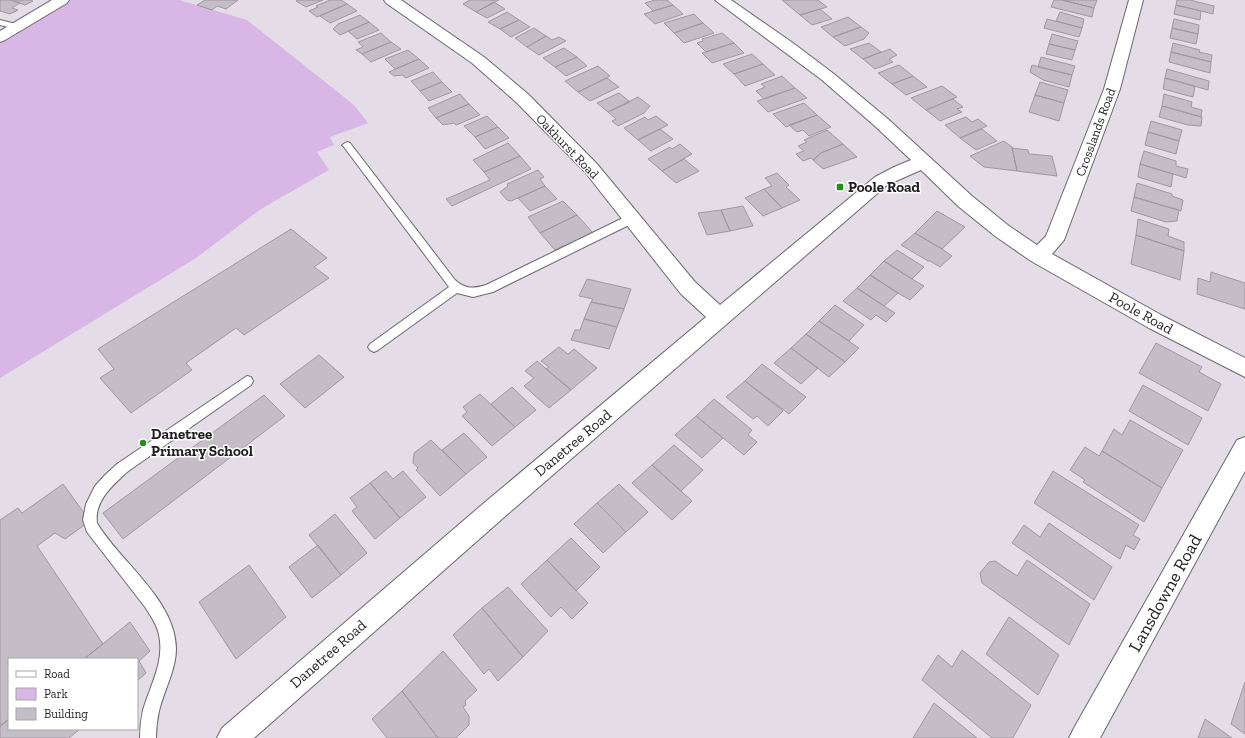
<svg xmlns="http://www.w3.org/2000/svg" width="1245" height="738" font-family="'Zilla Slab',serif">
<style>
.green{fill:#d8b6e6}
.building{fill:#c4bdc7;stroke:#9e98a1}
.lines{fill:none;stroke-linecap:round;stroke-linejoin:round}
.service-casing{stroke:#6d6670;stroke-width:2}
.minor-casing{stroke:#6d6670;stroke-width:2}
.service{fill:#fff;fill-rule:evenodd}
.minor{fill:#fff;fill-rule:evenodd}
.poi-dot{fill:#229016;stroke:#fff;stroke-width:1.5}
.labels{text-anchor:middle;stroke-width:3;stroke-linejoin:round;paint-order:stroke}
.far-street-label{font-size:13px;fill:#211e22;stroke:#fff}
.poi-label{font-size:15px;font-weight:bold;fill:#211e22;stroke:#fff;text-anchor:start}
.street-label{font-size:15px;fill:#211e22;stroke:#fff}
.near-street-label{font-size:18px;fill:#211e22;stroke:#fff}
</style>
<rect width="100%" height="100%" fill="#e4dde7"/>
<!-- green -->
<path class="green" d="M69 0H179L247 20 354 105 368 123 330 137 334 145 317 152 329 170 261 209 196 258 0 378V40Z"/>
<!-- building -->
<path class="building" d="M0 0H11L20 3 12 8 18 10 10 14 0 11Z
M11 0H31L33 1 25 5Z
M205 0H238L226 9 217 6 212 10 197 5Z
M298 0H323L306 7 296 1Z
M330 0H341L347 4 317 17 309 11 318 7 316 6Z
M470 0H499L476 12 463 4Z
M655 0H667L673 5 653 11 645 3Z
M782 0H818L827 7 800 15Z
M1054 0H1062L1094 8 1092 17 1051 7Z
M1062 0H1097L1094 8Z
M1177 0H1190L1214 6 1213 14 1176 5Z
M494 2 505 9 487 18 476 12Z
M347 4 357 11 330 23 320 16Z
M673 5 683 14 655 24 644 14Z
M1176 5 1201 11 1200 20 1174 14Z
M820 9 832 19 812 25 800 15Z
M507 12 519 20 500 29 488 22Z
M1060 12 1084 19 1082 28 1056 21Z
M694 14 703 23 674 33 664 23Z
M360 15 369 22 340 35 333 29 338 24Z
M848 17 861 27 833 37 821 27Z
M1047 19 1082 28 1079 37 1044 28Z
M1174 19 1199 25 1198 34 1172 28Z
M519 20 530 27 511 37 500 29Z
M369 22 379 30 357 39 348 31Z
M703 23 714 33 684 43 674 33Z
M861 27 869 33 864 39 845 46 833 37Z
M534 28 546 36 527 47 515 38Z
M1172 28 1198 34 1196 44 1170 38Z
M381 33 391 42 362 54 356 50 363 47 358 42Z
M722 33 734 43 706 52 697 43 703 41 702 39Z
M1052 34 1078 41 1075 50 1049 44Z
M546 36 552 40 559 37 566 41 539 55 527 47Z
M391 42 401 49 371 62 362 54Z
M734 43 744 53 712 63 702 53Z
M869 43 881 52 863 59 850 49Z
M1173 43 1200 50 1199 52 1212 55 1211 62 1171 52Z
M1049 44 1075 50 1072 60 1046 54Z
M564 48 577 57 555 67 543 58Z
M890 49 897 55 889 59 893 62 875 69 863 59Z
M408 50 419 59 395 69 385 59Z
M1171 52 1211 62 1210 73 1169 62Z
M752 54 763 64 734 74 723 64Z
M577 57 587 66 566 76 555 67Z
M1041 57 1075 66 1072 75 1038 67Z
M419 59 429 68 406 78 402 75 394 76 389 72Z
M763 64 775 75 745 86 734 74Z
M899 65 913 76 892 84 878 73Z
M1032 65 1072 75 1069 87 1043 80 1030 72Z
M598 66 610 76 578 92 565 81Z
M1167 69 1209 81 1208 90 1165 78Z
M433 72 442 82 420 91 411 81Z
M782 76 795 88 764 99 756 91 765 87 761 84Z
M913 76 927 87 906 95 892 84Z
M607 78 619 87 590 101 578 92Z
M1165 78 1195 86 1193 97 1163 89Z
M442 82 452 92 429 101 420 91Z
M1040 82 1068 90 1064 103 1035 95Z
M942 86 957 97 926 110 911 98Z
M795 88 807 98 768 112 757 101Z
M619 93 630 102 608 112 597 103Z
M460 94 469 104 436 118 428 108Z
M1164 94 1192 102 1191 107 1202 110 1201 117 1162 106Z
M1035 95 1064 103 1059 121 1029 112Z
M638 97 650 106 644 113 618 126 612 121 616 119 608 112Z
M953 99 963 107 957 109 962 112 940 121 926 110Z
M804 103 817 115 786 127 773 114Z
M469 104 480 115 456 125 454 123 443 125 436 118Z
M1162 106 1202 117 1201 126 1188 125 1159 117Z
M817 115 831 127 809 136 803 130 797 132 789 125Z
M487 116 498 127 475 137 464 126Z
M656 116 668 125 638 140 624 128 645 117 648 120Z
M966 117 972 122 978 119 987 126 960 138 945 125Z
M1151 121 1182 130 1179 141 1148 132Z
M498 127 509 138 485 149 475 137Z
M660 129 673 139 651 151 638 140Z
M982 129 997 141 976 150 960 138Z
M827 130 843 144 821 153 813 160 811 158 803 161 796 154 804 151 798 146 807 142 804 140Z
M1148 132 1179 141 1176 154 1145 145Z
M1004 141 1012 147 1017 171 984 167 970 156Z
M508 143 520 156 484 172 473 160Z
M680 144 692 154 662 171 648 159 670 147 672 149Z
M843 144 857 157 823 169 813 160 821 153Z
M1012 148 1028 150 1029 154 1052 156 1057 176 1017 171Z
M1144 151 1176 161V166L1188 169 1186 178 1140 164Z
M520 156 531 169 452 206 446 199 490 180 484 172Z
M684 159 699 171 676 183 662 171Z
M1140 164 1173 174 1171 187 1138 177Z
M538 170 544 177 540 179 545 186 511 201 507 200 500 192 508 186 507 184Z
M777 173 789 185 786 187 800 200 782 208 764 189 772 186 765 178Z
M1137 183 1172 194V196L1183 200 1181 211 1134 197Z
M545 186 557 199 530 211 518 198Z
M764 189 782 208 763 216 745 198Z
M1134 197 1179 210 1177 221 1166 222 1131 211Z
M563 201 577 215 540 233 528 217Z
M743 206 753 226 730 231 721 210Z
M721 210 730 231 707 235 698 213Z
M937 211 965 227 942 249 915 233Z
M577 215 594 234 567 247 565 245 555 250 540 233Z
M1138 219 1169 229 1168 236 1184 242V251L1136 235Z
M291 229 327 258 314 267 329 278 244 335 236 328 186 363 192 370 131 413 100 378 114 369 98 349Z
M915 233 942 249 952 256 940 267 930 261H928L901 245Z
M1136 235 1184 251 1180 280 1131 264Z
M897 250 924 267 912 279 884 261Z
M884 261 912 279 924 286 910 300 898 293 870 275Z
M1211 272 1245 283V309L1197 294 1198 278 1210 282Z
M870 275 898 293 884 306 857 288Z
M587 279 631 289 624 309 591 302 593 299 579 296Z
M857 288 884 306 895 313 886 322 876 315 871 320 843 301Z
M591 302 624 309 617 327 584 319Z
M835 305 864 325 849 341 819 321Z
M584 319 617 327 609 349 571 340 575 330H580Z
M819 321 859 348 845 362 806 334Z
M806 334 845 362 829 377 791 348Z
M1156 343 1202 367 1199 372 1221 384 1208 411 1139 373Z
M559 347 568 354 574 349 597 368 571 390 546 369 549 367 541 361Z
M791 348 818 368 801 384 774 363Z
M319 355 344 377 305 408 280 384Z
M537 361 571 390 549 408 524 386 534 378 525 371Z
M762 364 806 397 789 414 745 381Z
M745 381 783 411 768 426 757 416 753 419 726 397Z
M1143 385 1202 418 1188 445 1129 411Z
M512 387 536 410 515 427 491 404Z
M480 394 515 427 492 446 462 416 467 412 463 407Z
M264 395 285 416 123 539 103 513Z
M714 399 752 430 748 435 757 442 744 455 696 416Z
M696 416 723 438 702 458 675 435Z
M1130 420 1183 450 1162 488 1102 451 1114 429 1122 435Z
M464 433 487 457 466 474 442 450Z
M431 440 466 474 440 496 416 470 418 468 413 463 414 453Z
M674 445 703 470 681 491 652 465Z
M1085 447 1099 456 1102 451 1162 488 1144 522 1083 482 1085 480 1070 470Z
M652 465 692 501 672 520 632 483Z
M386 471 393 479 403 471 426 497 400 518 370 483Z
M1053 471 1139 525 1133 535 1140 539 1134 550 1126 545 1120 559 1034 503Z
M370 483 400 518 375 539 352 511 357 507 350 498Z
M63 484 90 521 65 539 55 533 37 546 103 644 84 659H9V719L0 726V520L18 508 22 513Z
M619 484 648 512 626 532 597 503Z
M597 503 626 532 603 553 574 524Z
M335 514 367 553 341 575 309 535Z
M1049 523 1112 567 1094 600 1012 543 1024 525 1040 537Z
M571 538 600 567 576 591 547 560Z
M318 545 341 575 312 598 289 567Z
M547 560 588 603 572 619 561 607 551 617 521 584Z
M1027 560 1090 604 1069 645 982 583 980 573 989 562 995 561 1017 576Z
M249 565 286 617 236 659 199 602Z
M508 587 548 631 523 657 482 608Z
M482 608 523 657 498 681 489 669 484 674 453 635Z
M1009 617 1059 655 1038 695 986 654Z
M130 622 150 651 139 661 146 673 137 681V659H84Z
M962 650 1031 705 1013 738H992L922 680 938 655 952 667Z
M443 651 477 690 465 701 466 705 463 707 469 716V725L456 738H438L402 691Z
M1245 682V734L1231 724Z
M402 691 438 738H387L372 719Z
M934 703 977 738H913Z
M9 719V729H80L69 738H0V726Z
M1205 719 1232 738H1198Z"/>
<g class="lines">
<defs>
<path id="service" d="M0 20 20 25 21 27 17 29 0 25Z
M347 142 350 143 455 280C465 289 473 289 486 285L627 216H635L636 219 635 222 493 292 473 297 457 293 378 350 374 352 370 350 368 347 370 344 449 287 344 147 342 145Z
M247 376 251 377 253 381 251 385 127 472C112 486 94 501 97 523 120 562 176 600 176 649 176 670 164 690 159 711 157 720 156 729 156 738H140C140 728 141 719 143 710 150 686 165 661 159 635 157 624 150 615 145 607L87 532 83 520 86 504 95 486 105 475 117 464Z"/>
<path id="minor" d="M52 0H69L67 3 5 40 0 42V31Z
M384 0H401L484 57 528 94 597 164 695 282 720 305 875 177 894 167 911 160 876 127 822 80 715 0H731L793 43 834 74 888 119 972 196 1009 226 1037 245 1046 236 1104 89 1129 0H1143L1120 89 1064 240 1052 254 1163 316 1245 358V377L1149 328 1031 261 995 236 958 206 921 170 887 185 502 519 254 738H217L222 728 484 503 706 317 681 294 585 172 516 102 472 63 386 3Z
M1245 437V471L1100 738H1069L1074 728 1237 440Z"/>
</defs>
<!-- service casing -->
<use href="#service" class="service-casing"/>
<!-- minor casing -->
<use href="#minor" class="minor-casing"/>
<!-- service -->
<use href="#service" class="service"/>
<!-- minor -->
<use href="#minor" class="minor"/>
</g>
<!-- markers -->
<g class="poi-dot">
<rect x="836" y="183" width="8" height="8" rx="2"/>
<circle cx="143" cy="443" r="4"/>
</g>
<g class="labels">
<!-- far-street labels -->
<g class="far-street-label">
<text transform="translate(1095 132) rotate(-70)" y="5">Crosslands Road</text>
<text transform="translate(568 146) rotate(46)" y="5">Oakhurst Road</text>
</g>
<!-- poi labels -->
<g class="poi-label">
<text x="848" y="192">Poole Road</text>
<text x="151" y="439">Danetree<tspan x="151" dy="17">Primary School</tspan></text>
</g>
<!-- street labels -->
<g class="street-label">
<text transform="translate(1141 313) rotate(29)" y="5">Poole Road</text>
<text transform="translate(573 443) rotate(-40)" y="5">Danetree Road</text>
<text transform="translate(328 654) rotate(-41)" y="5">Danetree Road</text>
</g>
<!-- near-street labels -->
<g class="near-street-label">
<text transform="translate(1165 593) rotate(-61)" y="6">Lansdowne Road</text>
</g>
</g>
<!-- legend -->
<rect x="8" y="658" width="130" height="72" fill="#ffffff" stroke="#a6a5a7"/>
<rect x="16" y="671" width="20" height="6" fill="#ffffff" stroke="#a6a5a7"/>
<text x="44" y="678" font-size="12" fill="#211e22">Road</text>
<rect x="16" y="688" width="20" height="12" fill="#d8b6e6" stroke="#a6a5a7"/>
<text x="44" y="698" font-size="12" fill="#211e22">Park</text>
<rect x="16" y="708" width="20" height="12" fill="#c4bdc7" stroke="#a6a5a7"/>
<text x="44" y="718" font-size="12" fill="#211e22">Building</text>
</svg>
